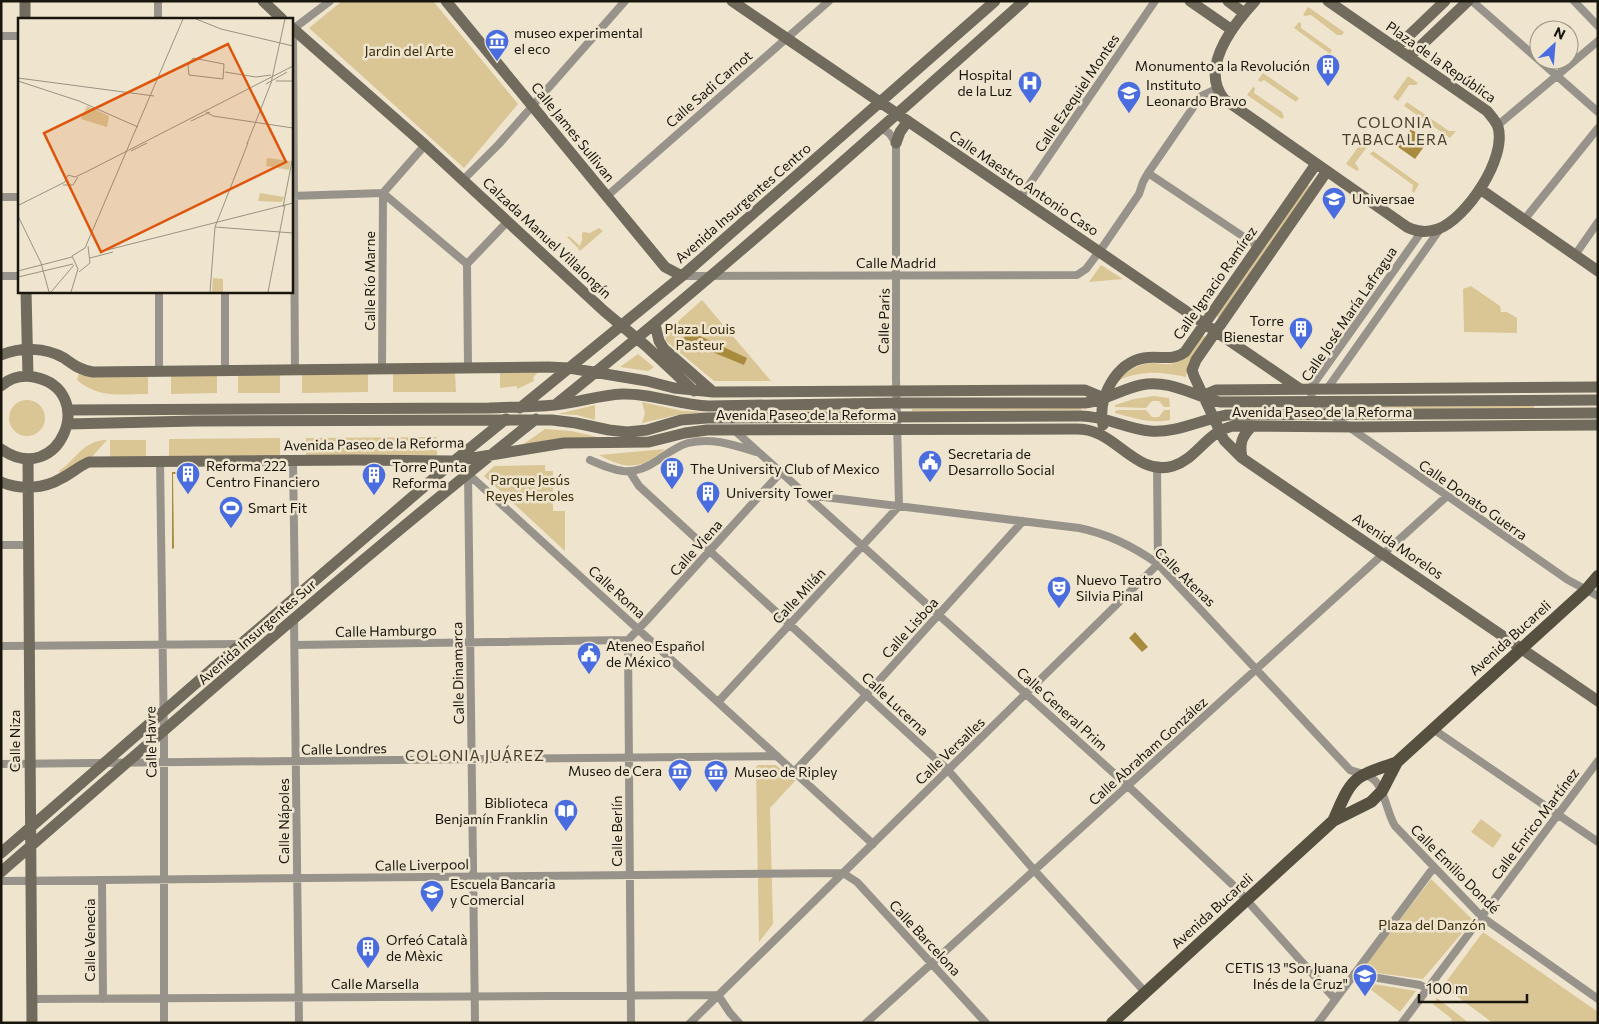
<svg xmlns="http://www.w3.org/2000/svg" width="1599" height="1024" font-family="Commissioner,sans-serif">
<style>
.green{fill:#dac595}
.water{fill:#a98b3e}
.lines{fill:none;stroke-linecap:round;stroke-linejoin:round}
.street{stroke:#97938a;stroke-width:8}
.secondary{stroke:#716b5e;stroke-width:11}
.primary{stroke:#565040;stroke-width:12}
.labels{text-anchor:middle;stroke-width:5;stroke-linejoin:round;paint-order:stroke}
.poi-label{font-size:14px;fill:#19160e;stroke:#efe5cf;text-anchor:start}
.park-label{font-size:14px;fill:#392c09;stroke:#efe5cf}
.street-label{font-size:14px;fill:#19160e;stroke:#efe5cf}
.neighbourhood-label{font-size:15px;letter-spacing:1px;fill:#48402e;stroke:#efe5cf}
.inset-road{fill:none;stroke:#999282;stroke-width:1}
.view{fill:#de560c;fill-opacity:0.15;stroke:#de560c;stroke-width:2.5}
.inset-edge{fill:none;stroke:#19160e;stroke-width:2.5}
</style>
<rect width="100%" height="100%" fill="#efe5cf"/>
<!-- green -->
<path class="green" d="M342 1H433L518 104 464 168 309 28Z
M1308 7 1311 9 1344 32 1342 35H1337L1311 15 1305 16 1303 15Z
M1299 22 1301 23V28L1332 50 1330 54 1294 28Z
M1263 73 1299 98 1296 102 1264 80 1260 82 1258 80Z
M1408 76 1418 83 1416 85H1409L1398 101 1393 97Z
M1253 87 1255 88 1254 93 1282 112 1284 117 1282 119 1247 95Z
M1407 102 1449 131H1456L1450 138 1404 106Z
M1361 143 1367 147 1355 163 1359 169 1357 171 1346 164Z
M1373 151 1419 184 1414 193 1412 191 1413 185 1370 154Z
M1307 184 1310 186 1219 318 1216 316Z
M599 228 603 231 580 251 578 249 580 246 578 248 567 237 569 236 580 246 582 240V234L583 232 590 233Z
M1101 265 1123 279 1089 282Z
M1471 286 1500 306 1501 312H1507L1517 318V333L1464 332 1463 289Z
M702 300 771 381H714L666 341 665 333Z
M1202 335 1206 337 1188 368 1186 377C1159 372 1145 370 1119 380 1128 369 1141 363 1154 363 1161 364 1168 365 1174 363 1185 358 1194 343 1202 335Z
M638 354 654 367 648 371 620 367Z
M455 372 456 392H393V373Z
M500 372H538L533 378 534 381 517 389V386L500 388Z
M79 373 148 375V394C121 394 99 399 77 380Z
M368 373V392L302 393V374Z
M171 374H217V393L171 394Z
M238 374H280V393H238Z
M1154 396 1169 398 1170 407H1164L1159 401H1152L1146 408 1115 407V405L1134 399Z
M9 418a18 18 0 1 1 36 0a18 18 0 1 1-36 0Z
M642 402 683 411 707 412 677 415 642 423 645 413Z
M595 405V420L577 415 558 414Z
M1534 406V408L1353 409 1352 407Z
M1081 408V410L912 411V409Z
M881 410V411L738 413V411Z
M1119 410H1146L1152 417H1159L1164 410H1170V420C1150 424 1134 418 1115 413V411Z
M545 429 571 431 602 438 518 448Z
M437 437V455L306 456V438Z
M280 438V456L169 457V439Z
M107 440 91 458 61 474 59 471C78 458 82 441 107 440Z
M110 440H146V457H110Z
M665 449C643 470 625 470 599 455Z
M545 465V471H553V511H565V551L484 476 494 466Z
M758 765H776L795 781 770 808 773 924 759 942 756 767Z
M1481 819 1502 835 1493 848 1471 832Z
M1431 879 1473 920 1423 979 1361 971Z
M1483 932 1598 1012V1023H1493L1443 986Z
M1361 982 1416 991 1400 1012Z
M1437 998 1469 1023H1450L1452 1019 1433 1004Z"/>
<!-- water -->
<path class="water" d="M1411 129 1428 141 1415 159 1398 147Z
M687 330 747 358 744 365 683 340Z
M172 472H179V474H173L174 548 172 549Z
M1135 632 1148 647 1142 652 1129 638Z"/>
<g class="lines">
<!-- street -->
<path class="street" d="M158 1V19
M1472 1 1598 112
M1574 1 1598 26
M293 29 295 370
M293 29 330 1
M1 36H19
M1498 125 1598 41
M1148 173 1259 247
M463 180 499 144 625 1
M383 193 467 264
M291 196 383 193 425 145
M1 197H19
M606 197 829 1
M1020 198 1155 1
M1524 220 1598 128
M1422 231 1310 389 1313 402 1568 580 1598 596
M1575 255 1598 222
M467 264 468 368
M467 264 508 221
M1 276H19
M682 276 1077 275 1086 269 1104 245 1139 194 1143 182 1148 173 1201 96 1216 89
M159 291V371
M225 291V371
M382 370 383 193
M1327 389 1440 229
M733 429 1128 786 1234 886 1335 999
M293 460 295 597
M590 460C618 472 632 478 658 460 668 453 677 446 688 443 712 437 734 445 756 452
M160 461 164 742V1023
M454 461 873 844
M630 472 639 486 948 770 1034 870 1145 992
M468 473 475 1023
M807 495 1079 528C1109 534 1133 546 1158 564L1350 770C1357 773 1366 773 1373 779 1384 787 1387 813 1395 826L1482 917 1598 999
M1 545H29
M294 619 299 1023
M628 640 631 1023
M628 640 647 620 781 472
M295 645 628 640
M1 646 241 644
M718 702 899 506 896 379V143L889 133 881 128
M1433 729 1598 842
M1 764 777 756
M794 772 867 694 1023 521
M1 881 843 873 857 882 986 1023
M102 881 103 999
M1354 974 1420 985 1428 989
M32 999 718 995 730 1013 739 1023
M690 1023 1158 564 1157 468
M866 1023 1446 497
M1318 1023 1434 867
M1402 1023 1598 761"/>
<!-- secondary -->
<path class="secondary" d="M263 1 282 19
M446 1 665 267 682 276
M732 1 1300 389
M1190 1 1232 30
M1228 1 1244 13
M1255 1C1233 25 1199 68 1224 99L1407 227C1417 232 1427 233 1438 229 1467 218 1507 158 1498 127 1496 121 1491 116 1487 111L1328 1
M25 19V1
M291 27 425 145 604 311 646 346 694 391
M1396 48 1445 1
M1409 57 1468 1
M896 143 900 132 908 121
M1327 171 1196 360 1192 370 1194 376 1224 440 1242 458 1598 701
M1480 189 1598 271
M26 291 28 376
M655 324 659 341 664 349 713 392
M1 355C21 347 45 347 64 358 74 365 80 370 93 372L548 367 569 368 647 381 674 388 713 392 1085 390 1104 398
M1 386C10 378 22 375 34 377 100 390 59 490 1 449
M1202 396 1216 390 1598 387
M555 405C716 276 870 138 1024 1
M520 408 682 276 995 1
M68 410 489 408C510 407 532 407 554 405 577 403 599 395 622 394 651 393 679 405 709 406L897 403H1085C1105 401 1121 389 1141 385 1170 379 1193 396 1220 402L1598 400
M68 424 195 421 552 420 576 423 609 430 627 432 647 430 681 420 707 418 1081 416C1105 416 1127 429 1150 431 1177 433 1200 420 1227 415L1598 413
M1103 425C1097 398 1116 363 1144 358 1159 355 1172 362 1185 352L1316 164
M1242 458C1239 443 1242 436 1252 426
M28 459 32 1023
M1 482C20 490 44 489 62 478 72 473 79 466 89 462L356 460 454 461 564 443 649 442 685 433 707 430 1076 429C1084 429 1091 430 1099 434 1123 445 1143 475 1173 466 1198 458 1206 432 1233 426L1356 427 1598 425
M1 853 241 644 454 461 506 419
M1 872C177 719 353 564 536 419"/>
<!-- primary -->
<path class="primary" d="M1333 821C1340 807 1346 786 1360 777 1371 770 1385 767 1397 762L1586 590 1598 576
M1112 1023 1333 821 1371 802 1382 791 1397 762"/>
</g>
<!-- icons -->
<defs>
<symbol id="museum-pin" viewBox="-11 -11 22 30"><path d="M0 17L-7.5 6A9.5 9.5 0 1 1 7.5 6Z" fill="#496cdf" stroke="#efe5cf"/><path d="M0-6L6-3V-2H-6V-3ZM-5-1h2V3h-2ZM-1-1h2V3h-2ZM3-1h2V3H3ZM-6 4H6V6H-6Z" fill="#fff"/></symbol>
<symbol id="building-pin" viewBox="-11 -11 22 30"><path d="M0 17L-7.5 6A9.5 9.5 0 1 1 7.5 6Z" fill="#496cdf" stroke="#efe5cf"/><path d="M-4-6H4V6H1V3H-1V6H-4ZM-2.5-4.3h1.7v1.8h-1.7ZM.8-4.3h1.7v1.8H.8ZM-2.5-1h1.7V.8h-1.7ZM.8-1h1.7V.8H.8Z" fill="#fff"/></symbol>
<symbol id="hospital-pin" viewBox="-11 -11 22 30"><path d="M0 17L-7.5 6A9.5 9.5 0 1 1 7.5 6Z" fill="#496cdf" stroke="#efe5cf"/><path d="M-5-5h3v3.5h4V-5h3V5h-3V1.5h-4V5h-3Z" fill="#fff"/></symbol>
<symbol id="university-pin" viewBox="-11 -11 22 30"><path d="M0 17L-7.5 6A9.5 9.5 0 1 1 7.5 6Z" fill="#496cdf" stroke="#efe5cf"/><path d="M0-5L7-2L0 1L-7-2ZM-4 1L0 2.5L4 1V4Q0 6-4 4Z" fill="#fff"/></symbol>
<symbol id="civic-pin" viewBox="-11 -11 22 30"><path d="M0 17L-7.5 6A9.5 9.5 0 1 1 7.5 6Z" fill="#496cdf" stroke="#efe5cf"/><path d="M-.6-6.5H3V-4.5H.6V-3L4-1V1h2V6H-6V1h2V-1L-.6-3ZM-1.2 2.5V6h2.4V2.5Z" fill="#fff"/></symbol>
<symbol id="stadium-pin" viewBox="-11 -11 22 30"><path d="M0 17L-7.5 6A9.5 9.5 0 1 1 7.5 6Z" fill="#496cdf" stroke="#efe5cf"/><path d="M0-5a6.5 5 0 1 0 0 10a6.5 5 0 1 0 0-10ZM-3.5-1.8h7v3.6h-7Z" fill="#fff"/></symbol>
<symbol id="theatre-pin" viewBox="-11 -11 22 30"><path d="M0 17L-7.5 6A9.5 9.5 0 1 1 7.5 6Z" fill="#496cdf" stroke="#efe5cf"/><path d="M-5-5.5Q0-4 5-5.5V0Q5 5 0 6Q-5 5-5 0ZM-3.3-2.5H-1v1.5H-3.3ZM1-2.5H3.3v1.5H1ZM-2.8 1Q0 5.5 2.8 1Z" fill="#fff"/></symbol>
<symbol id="library-pin" viewBox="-11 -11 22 30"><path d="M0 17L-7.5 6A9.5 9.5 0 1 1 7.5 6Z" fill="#496cdf" stroke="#efe5cf"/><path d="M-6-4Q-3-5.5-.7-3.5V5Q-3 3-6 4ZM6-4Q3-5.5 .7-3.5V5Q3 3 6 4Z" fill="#fff"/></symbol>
</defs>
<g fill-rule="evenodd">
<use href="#museum-pin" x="483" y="27" width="28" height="38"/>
<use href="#building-pin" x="1314" y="52" width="28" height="38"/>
<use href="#hospital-pin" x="1016" y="69" width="28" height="38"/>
<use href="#university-pin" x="1115" y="79" width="28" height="38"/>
<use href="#university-pin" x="1320" y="185" width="28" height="38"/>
<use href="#building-pin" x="1287" y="315" width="28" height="38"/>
<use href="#civic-pin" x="916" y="448" width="28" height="38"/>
<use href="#building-pin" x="658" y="455" width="28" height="38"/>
<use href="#building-pin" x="174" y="460" width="28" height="38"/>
<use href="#building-pin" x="360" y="461" width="28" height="38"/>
<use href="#building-pin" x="694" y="479" width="28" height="38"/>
<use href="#stadium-pin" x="217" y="494" width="28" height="38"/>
<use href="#theatre-pin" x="1045" y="574" width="28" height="38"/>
<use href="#civic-pin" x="575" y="640" width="28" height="38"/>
<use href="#museum-pin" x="666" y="757" width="28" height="38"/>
<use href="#museum-pin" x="702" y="758" width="28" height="38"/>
<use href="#library-pin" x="552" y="797" width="28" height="38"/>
<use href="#university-pin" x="418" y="878" width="28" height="38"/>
<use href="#building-pin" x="354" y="934" width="28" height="38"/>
<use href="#university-pin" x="1351" y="962" width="28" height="38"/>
</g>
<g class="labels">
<!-- poi labels -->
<g class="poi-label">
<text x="514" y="38">museo experimental<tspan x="514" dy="16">el eco</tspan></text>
<text x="1310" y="71" text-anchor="end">Monumento a la Revolución</text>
<text x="1012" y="80" text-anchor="end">Hospital<tspan x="1012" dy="16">de la Luz</tspan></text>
<text x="1146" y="90">Instituto<tspan x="1146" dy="16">Leonardo Bravo</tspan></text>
<text x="1352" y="204">Universae</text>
<text x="1284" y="326" text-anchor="end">Torre<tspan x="1284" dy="16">Bienestar</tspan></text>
<text x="948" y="459">Secretaria de<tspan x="948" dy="16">Desarrollo Social</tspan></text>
<text x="206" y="471">Reforma 222<tspan x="206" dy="16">Centro Financiero</tspan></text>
<text x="392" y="472">Torre Punta<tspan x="392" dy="16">Reforma</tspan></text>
<text x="690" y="474">The University Club of Mexico</text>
<text x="726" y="498">University Tower</text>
<text x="248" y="513">Smart Fit</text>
<text x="1076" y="585">Nuevo Teatro<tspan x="1076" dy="16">Silvia Pinal</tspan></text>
<text x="606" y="651">Ateneo Español<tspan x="606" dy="16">de México</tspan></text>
<text x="662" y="776" text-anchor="end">Museo de Cera</text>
<text x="734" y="777">Museo de Ripley</text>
<text x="548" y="808" text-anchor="end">Biblioteca<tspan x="548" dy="16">Benjamín Franklin</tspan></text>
<text x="450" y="889">Escuela Bancaria<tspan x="450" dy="16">y Comercial</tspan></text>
<text x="386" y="945">Orfeó Català<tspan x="386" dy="16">de Mèxic</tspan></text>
<text x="1348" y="973" text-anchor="end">CETIS 13 "Sor Juana<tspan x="1348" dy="16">Inés de la Cruz"</tspan></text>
</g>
<!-- park labels -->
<g class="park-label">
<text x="409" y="56">Jardin del Arte</text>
<text x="700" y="334">Plaza Louis<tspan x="700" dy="16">Pasteur</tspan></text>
<text x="530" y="485">Parque Jesús<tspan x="530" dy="16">Reyes Heroles</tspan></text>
<text x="1432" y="930">Plaza del Danzón</text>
</g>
<!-- street labels -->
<g class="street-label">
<text transform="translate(1441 62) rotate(35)" y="5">Plaza de la República</text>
<text transform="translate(709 89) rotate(-41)" y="5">Calle Sadi Carnot</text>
<text transform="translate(1077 93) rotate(-56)" y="5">Calle Ezequiel Montes</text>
<text transform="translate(573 132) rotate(51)" y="5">Calle James Sullivan</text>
<text transform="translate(1024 183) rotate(34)" y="5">Calle Maestro Antonio Caso</text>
<text transform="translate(743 203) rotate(-41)" y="5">Avenida Insurgentes Centro</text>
<text transform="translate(547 238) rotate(43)" y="5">Calzada Manuel Villalongín</text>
<text x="896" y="268">Calle Madrid</text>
<text transform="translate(370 281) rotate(-90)" y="5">Calle Río Marne</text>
<text transform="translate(1215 283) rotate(-55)" y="5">Calle Ignacio Ramírez</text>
<text transform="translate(1349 314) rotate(-56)" y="5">Calle José María Lafragua</text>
<text transform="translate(884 321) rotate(-89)" y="5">Calle Paris</text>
<text x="1322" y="417">Avenida Paseo de la Reforma</text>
<text x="806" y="420">Avenida Paseo de la Reforma</text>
<text transform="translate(374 444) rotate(-1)" y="5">Avenida Paseo de la Reforma</text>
<text transform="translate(1473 500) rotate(35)" y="5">Calle Donato Guerra</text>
<text transform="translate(1398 546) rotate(34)" y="5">Avenida Morelos</text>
<text transform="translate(696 548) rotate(-48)" y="5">Calle Viena</text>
<text transform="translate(1185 577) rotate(44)" y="5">Calle Atenas</text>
<text transform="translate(617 592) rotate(42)" y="5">Calle Roma</text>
<text transform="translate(799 596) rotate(-47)" y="5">Calle Milán</text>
<text transform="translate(910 628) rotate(-48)" y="5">Calle Lisboa</text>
<text transform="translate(386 631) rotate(-1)" y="5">Calle Hamburgo</text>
<text transform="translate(257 632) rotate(-41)" y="5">Avenida Insurgentes Sur</text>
<text transform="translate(1510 638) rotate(-42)" y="5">Avenida Bucareli</text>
<text transform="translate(458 673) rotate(-91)" y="5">Calle Dinamarca</text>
<text transform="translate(895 704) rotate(43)" y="5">Calle Lucerna</text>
<text transform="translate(1062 709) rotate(42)" y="5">Calle General Prim</text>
<text transform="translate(15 741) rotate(-90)" y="5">Calle Niza</text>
<text transform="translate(151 742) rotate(-91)" y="5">Calle Havre</text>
<text transform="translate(344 749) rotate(-1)" y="5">Calle Londres</text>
<text transform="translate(950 751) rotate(-44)" y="5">Calle Versalles</text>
<text transform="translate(1148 751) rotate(-42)" y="5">Calle Abraham González</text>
<text transform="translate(284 821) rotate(-90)" y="5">Calle Nápoles</text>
<text transform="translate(1535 824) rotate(-53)" y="5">Calle Enrico Martínez</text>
<text transform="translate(617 831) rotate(-90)" y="5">Calle Berlín</text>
<text transform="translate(422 865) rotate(-1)" y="5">Calle Liverpool</text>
<text transform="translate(1455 869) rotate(45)" y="5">Calle Emilio Dondé</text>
<text transform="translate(1212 911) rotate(-42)" y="5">Avenida Bucareli</text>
<text transform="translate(925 938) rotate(47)" y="5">Calle Barcelona</text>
<text transform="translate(90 940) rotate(-90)" y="5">Calle Venecia</text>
<text x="375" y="989">Calle Marsella</text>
</g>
<!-- neighbourhood labels -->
<g class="neighbourhood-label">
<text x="1395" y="128">COLONIA<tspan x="1395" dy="17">TABACALERA</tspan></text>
<text x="475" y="761">COLONIA JUÁREZ</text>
</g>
</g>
<!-- overview -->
<g transform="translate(18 18)">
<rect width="275" height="275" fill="#efe5cf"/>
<path d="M69 88 91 98 89 109 63 101ZM249 140 273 143 271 152 248 148ZM242 175 266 179 264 184 240 183ZM195 260 205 261V274H194Z" fill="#dac595"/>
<path class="inset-road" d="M178 1 203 11 275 28M175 40 206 46 205 61 171 57 170 48ZM207 54 238 59 253 57M0 60 136 78M0 63 61 83 120 109M258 63H275M248 66 269 54M188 94 195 98 275 110M173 103 192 94M229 126 253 65 267 1M113 133 129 125M45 167H55L60 159M1 187 47 164 50 157 57 159 68 154 275 48M265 189 275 138M0 198 23 245 31 274M197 209 275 215M89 232 275 185M72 240 95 234M0 253 54 239M61 254 72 245 70 228M0 259 55 246M33 274 56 247M53 274 60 251 54 238 67 230 165 1M192 274 197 209 230 125M250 274 267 187"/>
<path class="view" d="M210 26 268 144 83 234 26 115Z"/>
<rect width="275" height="275" class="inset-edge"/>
</g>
<!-- border -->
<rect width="1599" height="1024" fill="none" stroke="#19160e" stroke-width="5"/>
<!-- north arrow -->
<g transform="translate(1554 45) rotate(26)"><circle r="24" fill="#efe5cf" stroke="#999282"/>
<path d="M0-4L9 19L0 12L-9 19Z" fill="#496cdf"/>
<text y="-8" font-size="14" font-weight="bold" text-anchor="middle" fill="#19160e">N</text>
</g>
<!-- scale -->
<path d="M1419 994v8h108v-8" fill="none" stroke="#19160e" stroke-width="2.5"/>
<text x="1426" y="994" font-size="15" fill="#19160e" stroke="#efe5cf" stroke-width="4" paint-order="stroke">100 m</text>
</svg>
